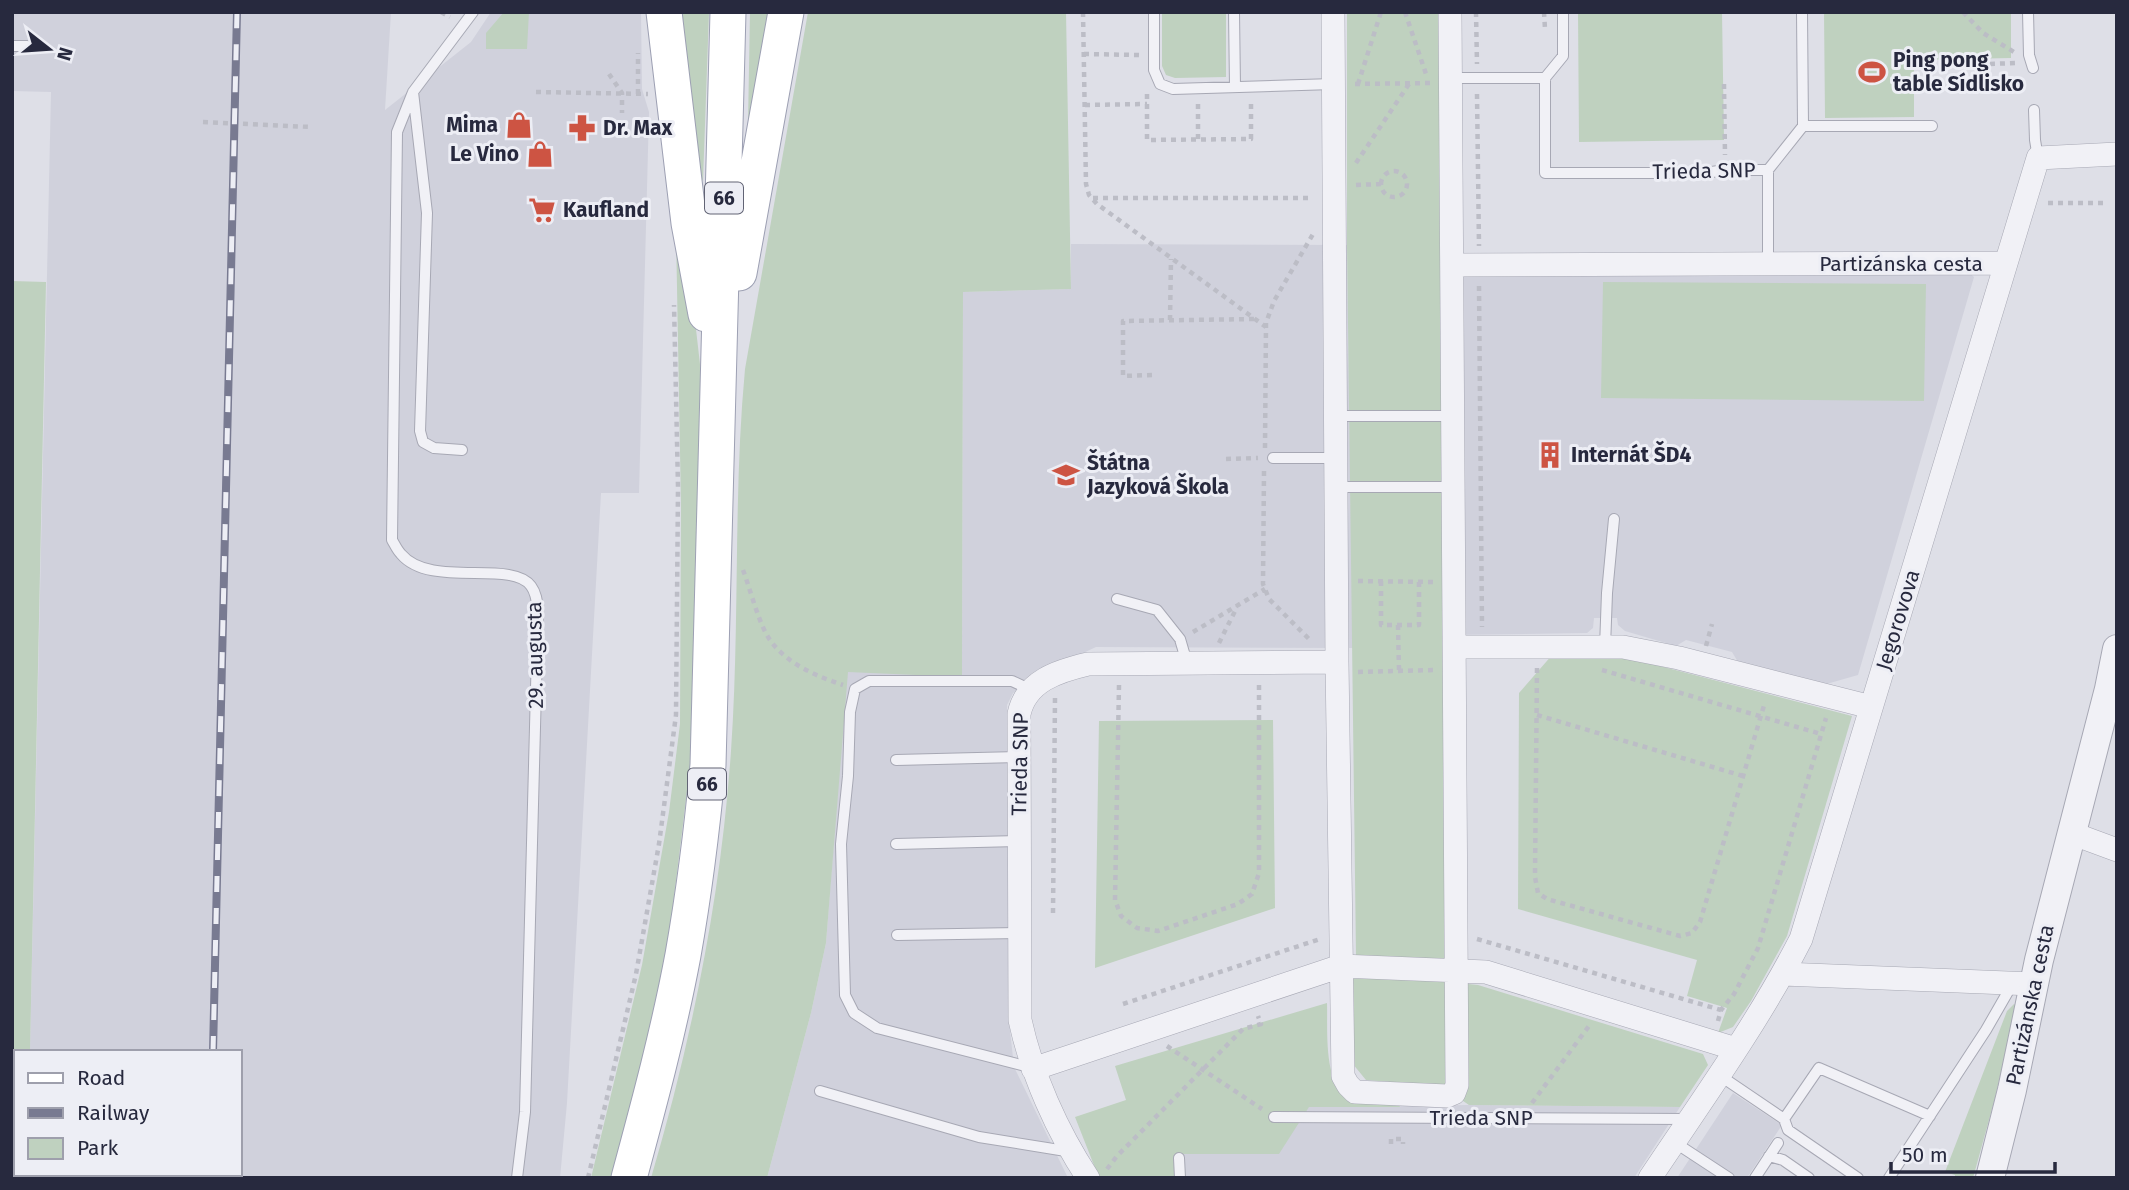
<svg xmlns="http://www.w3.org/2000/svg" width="2129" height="1190" font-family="'Fira Sans',sans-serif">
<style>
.built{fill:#d0d1dc}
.green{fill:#bfd1bf}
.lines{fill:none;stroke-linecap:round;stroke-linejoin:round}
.service-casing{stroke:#a7a8b4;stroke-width:12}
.minor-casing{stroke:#a7a8b4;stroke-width:24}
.tertiary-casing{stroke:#a7a8b4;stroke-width:30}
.primary-casing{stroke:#9da0b3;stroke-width:37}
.path{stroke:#bcbdc6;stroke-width:4.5;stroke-dasharray:5 5;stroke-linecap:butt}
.service{stroke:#f1f1f6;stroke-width:10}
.minor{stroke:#f1f1f6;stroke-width:23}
.tertiary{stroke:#f1f1f6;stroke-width:28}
.primary{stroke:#fff;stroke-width:35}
.rail-casing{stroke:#787a91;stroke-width:8}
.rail{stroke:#edeef5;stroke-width:5;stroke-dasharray:16;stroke-linecap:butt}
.labels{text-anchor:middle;stroke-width:6;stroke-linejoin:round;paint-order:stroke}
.shield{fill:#edeef5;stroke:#626475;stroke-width:2}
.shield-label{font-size:19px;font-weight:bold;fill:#27293e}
.poi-label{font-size:21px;font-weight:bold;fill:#27293e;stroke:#edeef5;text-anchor:start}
.street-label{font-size:21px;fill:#27293e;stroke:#edeef5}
</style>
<rect width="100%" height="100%" fill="#dedfe7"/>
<!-- built -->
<path class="built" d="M12 12H391L385 110 471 42 491 12H641L642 89 649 112 639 493H601L567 1103 560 1178H12V1082L16 1095V1174H240V1052H30L51 92 12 91Z
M1071 244 1347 245 1353 648 1096 647 1038 674 1013 693 1007 705 1009 1021 1014 1067 1068 1178H767L811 1013 826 943 847 671 962 676 963 292 1071 289Z
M1966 270 1974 277 1858 675 1823 685 1738 662 1732 652 1686 640 1676 646 1625 631 1618 625 1617 618H1594L1593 628 1587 633 1448 635 1447 276Z
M1733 1093 1782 1125 1747 1178H1677Z
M1469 1105 1680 1107 1634 1178H1174V1154L1211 1153 1309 1107Z"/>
<!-- green -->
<path class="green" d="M504 12H529L527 49H486V33Z
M679 12H709L703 181 701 177Z
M750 12H777L747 179Z
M808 12H1066L1071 289 963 292 962 677 848 672 826 943 811 1013 767 1178H651C692 1039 721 896 731 751 740 624 733 496 745 369Z
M1162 12H1226V77L1175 78 1166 75 1162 66Z
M1347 12H1443L1448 982 1478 985 1703 1054 1708 1065 1680 1107 1469 1105 1441 1086 1366 1080 1352 1063 1349 982 1356 956 1347 245Z
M1578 12H1722L1724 140 1579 142Z
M1824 12H2011V58L1914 60V117L1825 118Z
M675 178 690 277 701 373 690 767 669 938 638 1080 611 1178H591L642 965 669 812 680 724 681 506Z
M12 281 46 282 30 1052H16V1095L12 1082Z
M1603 282 1926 284 1924 401 1601 398Z
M1553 654 1629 658 1852 716 1787 936 1751 1001 1733 1027 1718 1033 1727 1008 1687 996 1697 960 1518 909 1519 693Z
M1273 720 1275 908 1095 968 1099 721Z
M1327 1003C1328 1028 1322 1091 1353 1099 1366 1103 1383 1101 1397 1102L1400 1107H1309L1279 1154H1174V1178H1099L1075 1117 1126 1100 1115 1066Z
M2014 1004 2016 1006 1995 1098 1973 1178H1955V1175L1945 1172 2007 1011Z"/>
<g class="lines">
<defs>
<path id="service" d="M473 12 413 92 397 132 392 540C395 545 397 550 401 554 430 589 511 559 531 586 537 594 537 603 538 612L525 1112 517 1178
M1154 12V70L1160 84 1173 89 1333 84
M1234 12 1235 87
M1802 12 1803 126
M2028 12 2029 55 2033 68
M12 46H27
M1450 78H1545
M1545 78V173H1705L1725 170H1768
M1545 78 1563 56V12
M413 92 427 213 420 431 423 442 434 448 462 450
M2034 110 2035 140 2038 158
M1803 126H1932
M1768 170V264
M1768 170 1803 126
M1336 416H1453
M1273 458H1336
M1336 487H1454
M1117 599 1157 610 1180 639 1187 663
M1605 647 1607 593 1614 519
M1029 689 1012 681H869L855 689 850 712 848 776 841 844 845 995 854 1013 877 1028 1033 1068
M896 760 1019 757
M896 844 1019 841
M897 935 1020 933
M1719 1075 1784 1119 1788 1130 1858 1178
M820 1091 979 1137 1072 1152
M1274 1117 1688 1119
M1784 1119 1819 1068 1930 1116
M1674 1142 1729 1178
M1769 1156 1783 1160 1809 1178
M1179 1158 1180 1178
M1755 1178 1778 1143
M1889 1178 1986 1030 2013 983"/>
<path id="minor" d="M1333 12 1337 662 1343 1076 1348 1085 1355 1092 1447 1096 1454 1093 1457 1085 1450 12
M1452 265 2006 263
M1455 647H1623L1679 658 1871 707
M2071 833 2117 850
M1783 974 2033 984
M1033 1069 1341 966 1486 972 1736 1049
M1088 1178C1057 1131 1032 1075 1020 1020L1019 714C1026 681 1058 671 1088 664L1337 662
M1650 1178C1702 1100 1758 1023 1801 939L2038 158 2117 154"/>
<path id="tertiary" d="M1990 1178 2012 1090 2039 960 2109 689 2117 649"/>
<path id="primary" d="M664 12 689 223 706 314
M739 273 786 12
M629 1178C649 1104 669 1030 683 955 694 893 702 829 708 765L728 12"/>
</defs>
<!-- service casing -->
<use href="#service" class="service-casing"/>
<!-- minor casing -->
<use href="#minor" class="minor-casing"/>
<!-- tertiary casing -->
<use href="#tertiary" class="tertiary-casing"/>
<!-- primary casing -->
<use href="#primary" class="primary-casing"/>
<!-- path -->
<path class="path" d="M441 12 450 17
M1083 12 1086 184 1089 195 1097 204 1266 327
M1405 12 1427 77
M1476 12 1477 64
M1544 12 1545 29
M1963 12 1983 33 2014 52
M1084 54 1139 55
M609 74 622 93V113
M1930 76V66L2018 63
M1355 84 1430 83
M1358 84 1381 12
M1724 84 1725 155
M536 92 648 94
M638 94V53
M1147 94V140L1251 139V102
M1477 94 1479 246
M1085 105 1147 104
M203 122 311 127
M1198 139V103
M1356 163 1409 84
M1381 184a13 13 0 1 1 26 0a13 13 0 1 1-26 0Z
M1356 185 1381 184
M1093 198H1313
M2048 203H2104
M1479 286 1482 627
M1170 320 1171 259
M1152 375 1123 376V321L1254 319
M1265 448 1266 323 1274 301 1313 234
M1226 459 1258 458
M1264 471 1263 584 1269 599 1310 640
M743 570C750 588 759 625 770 640 787 664 816 676 843 685
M1358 581 1433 582
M1381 581V625H1419V581
M1398 625 1399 671
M1193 632 1265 589
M1219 643 1237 607
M1706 646 1712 624
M1537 668 1535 877 1538 893 1547 899 1680 936 1692 933 1700 922 1765 702
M1602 670 1821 734
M1358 672 1434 670
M1119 685 1115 900 1121 916 1137 928 1158 931 1238 904 1252 894 1259 873V684
M1537 715 1743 776
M1053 913 1055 697
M1477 939 1721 1010
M1123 1004 1320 939V937
M1718 1021 1721 1010 1734 994 1758 948 1826 718
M1167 1046 1262 1109
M1532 1103 1589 1026
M1391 1144V1139H1403V1144
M1107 1169 1117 1156 1243 1029 1261 1024 1258 1016
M588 1178 636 974 659 844 676 715 678 487 674 305"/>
<!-- service -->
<use href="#service" class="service"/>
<!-- minor -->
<use href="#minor" class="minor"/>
<!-- tertiary -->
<use href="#tertiary" class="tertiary"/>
<!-- primary -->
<use href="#primary" class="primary"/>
<defs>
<path id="rail" d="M213 1052 237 12
M12 1122 16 1144
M20 1174 21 1178
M210 1178V1174"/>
</defs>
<!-- rail casing -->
<use href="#rail" class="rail-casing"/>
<!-- rail -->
<use href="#rail" class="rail"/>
</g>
<!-- icons -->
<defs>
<symbol id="stadium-bare" viewBox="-9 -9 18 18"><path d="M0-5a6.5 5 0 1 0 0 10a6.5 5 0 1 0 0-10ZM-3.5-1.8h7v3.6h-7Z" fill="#cd5443" stroke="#edeef5" stroke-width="2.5" paint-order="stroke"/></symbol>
<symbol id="shop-bare" viewBox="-9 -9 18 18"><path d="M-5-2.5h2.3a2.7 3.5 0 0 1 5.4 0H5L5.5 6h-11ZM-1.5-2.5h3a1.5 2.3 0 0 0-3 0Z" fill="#cd5443" stroke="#edeef5" stroke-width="2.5" paint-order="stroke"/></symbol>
<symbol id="pharmacy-bare" viewBox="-9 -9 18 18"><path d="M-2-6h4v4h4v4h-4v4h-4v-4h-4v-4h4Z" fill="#cd5443" stroke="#edeef5" stroke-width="2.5" paint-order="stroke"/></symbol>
<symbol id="supermarket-bare" viewBox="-9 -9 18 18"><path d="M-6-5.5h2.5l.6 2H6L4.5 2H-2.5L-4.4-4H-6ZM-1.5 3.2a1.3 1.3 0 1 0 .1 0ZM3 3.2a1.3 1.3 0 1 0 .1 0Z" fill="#cd5443" stroke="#edeef5" stroke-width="2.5" paint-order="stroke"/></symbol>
<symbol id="building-bare" viewBox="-9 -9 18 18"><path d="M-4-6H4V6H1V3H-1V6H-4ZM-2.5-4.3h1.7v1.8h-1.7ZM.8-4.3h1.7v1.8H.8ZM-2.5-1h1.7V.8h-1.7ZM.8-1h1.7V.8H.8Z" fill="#cd5443" stroke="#edeef5" stroke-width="2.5" paint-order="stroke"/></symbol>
<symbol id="school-bare" viewBox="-9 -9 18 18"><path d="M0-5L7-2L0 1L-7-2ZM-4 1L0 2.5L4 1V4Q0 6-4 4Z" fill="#cd5443" stroke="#edeef5" stroke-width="2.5" paint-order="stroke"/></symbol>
</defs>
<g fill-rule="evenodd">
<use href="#stadium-bare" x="1853" y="53" width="38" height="38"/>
<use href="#shop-bare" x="500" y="106" width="38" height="38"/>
<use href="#pharmacy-bare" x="563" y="109" width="38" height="38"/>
<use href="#shop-bare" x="521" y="135" width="38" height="38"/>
<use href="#supermarket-bare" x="523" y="191" width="38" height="38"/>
<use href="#building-bare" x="1531" y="436" width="38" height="38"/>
<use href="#school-bare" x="1047" y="456" width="38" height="38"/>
</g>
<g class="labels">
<!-- shield labels -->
<g class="shield">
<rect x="705" y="182.5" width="38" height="31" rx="5"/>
<rect x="688" y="768.5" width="38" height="31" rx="5"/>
</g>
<g class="shield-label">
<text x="724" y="205">66</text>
<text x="707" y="791">66</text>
</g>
<!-- poi labels -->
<g class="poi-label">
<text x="1893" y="67">Ping pong<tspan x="1893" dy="24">table Sídlisko</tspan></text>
<text x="498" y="132" text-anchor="end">Mima</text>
<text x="603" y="135">Dr. Max</text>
<text x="519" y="161" text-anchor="end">Le Vino</text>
<text x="563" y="217">Kaufland</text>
<text x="1571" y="462">Internát ŠD4</text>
<text x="1087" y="470">Štátna<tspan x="1087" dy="24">Jazyková Škola</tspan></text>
</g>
<!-- street labels -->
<g class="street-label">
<text transform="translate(1704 171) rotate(-1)" y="7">Trieda SNP</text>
<text x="1901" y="271">Partizánska cesta</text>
<text transform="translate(1898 620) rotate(-73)" y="7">Jegorovova</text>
<text transform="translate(535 655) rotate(-91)" y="7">29. augusta</text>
<text transform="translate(1020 764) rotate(-89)" y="7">Trieda SNP</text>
<text transform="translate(2030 1005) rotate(-78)" y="7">Partizánska cesta</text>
<text x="1481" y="1125">Trieda SNP</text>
</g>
</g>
<!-- border -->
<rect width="2129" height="1190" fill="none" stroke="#27293e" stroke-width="28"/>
<!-- legend -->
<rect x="14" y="1050" width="228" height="126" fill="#edeef5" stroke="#9e9fac" stroke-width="2"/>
<rect x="28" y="1073" width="35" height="10" fill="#ffffff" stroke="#9e9fac" stroke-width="2"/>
<text x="77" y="1085" font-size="21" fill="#27293e">Road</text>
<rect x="28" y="1108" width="35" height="10" fill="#787a91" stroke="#9e9fac" stroke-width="2"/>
<text x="77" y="1120" font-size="21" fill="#27293e">Railway</text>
<rect x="28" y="1138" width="35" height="21" fill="#bfd1bf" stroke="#9e9fac" stroke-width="2"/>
<text x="77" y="1155" font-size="21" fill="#27293e">Park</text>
<!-- north arrow -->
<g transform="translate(49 49) rotate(107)" stroke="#edeef5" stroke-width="5" paint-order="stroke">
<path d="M0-5L12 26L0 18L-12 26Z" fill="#27293e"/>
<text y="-10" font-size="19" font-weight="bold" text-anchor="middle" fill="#27293e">N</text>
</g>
<!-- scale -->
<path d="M1891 1162v10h164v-10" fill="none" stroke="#27293e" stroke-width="3.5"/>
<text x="1902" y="1162" font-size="21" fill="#27293e" stroke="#edeef5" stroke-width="5" paint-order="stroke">50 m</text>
</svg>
